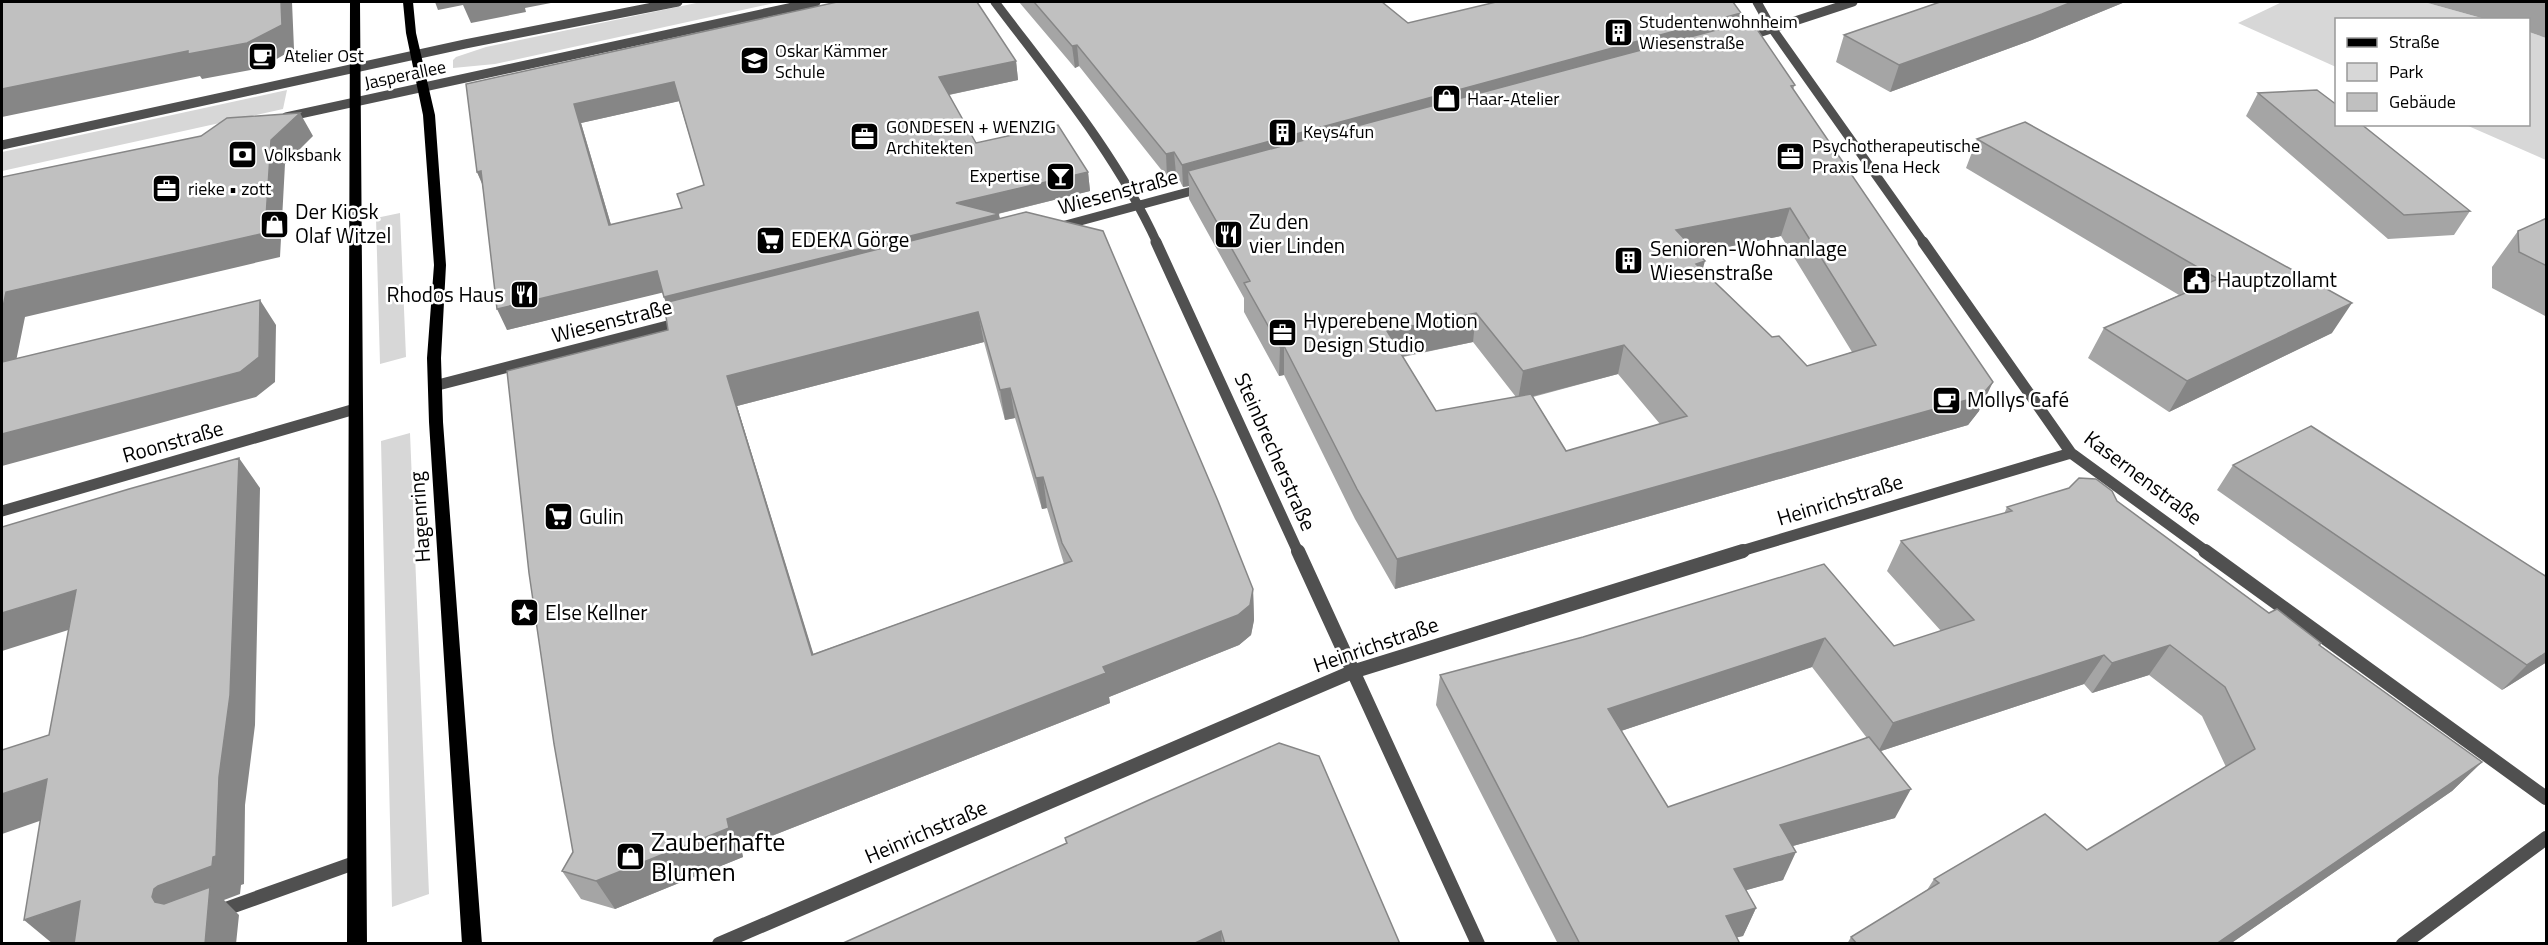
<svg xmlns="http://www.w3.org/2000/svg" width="2548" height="945" font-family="'Titillium Web',sans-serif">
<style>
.green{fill:#d7d7d7}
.water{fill:#9e9e9e}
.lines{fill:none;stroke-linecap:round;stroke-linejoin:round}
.service{stroke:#505050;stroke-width:14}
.minor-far2{stroke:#505050;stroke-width:9}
.minor-far1{stroke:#505050;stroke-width:11}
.minor{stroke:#505050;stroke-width:14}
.tertiary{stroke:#505050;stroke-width:9}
.primary{fill:#000;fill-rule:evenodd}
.wall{fill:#a5a5a5;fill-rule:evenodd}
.shaded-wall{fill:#868686}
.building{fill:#c0c0c0;stroke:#868686;stroke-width:1.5;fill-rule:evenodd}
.labels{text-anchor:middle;stroke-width:5;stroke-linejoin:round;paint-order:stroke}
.far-poi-label{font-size:18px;fill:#000;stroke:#fff;text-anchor:start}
.far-street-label{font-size:18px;fill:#000;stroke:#fff}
.street-label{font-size:21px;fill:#000;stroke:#fff}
.poi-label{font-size:21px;fill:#000;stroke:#fff;text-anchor:start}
.near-poi-label{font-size:26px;fill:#000;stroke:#fff;text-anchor:start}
</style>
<rect width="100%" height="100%" fill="#fff"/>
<!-- green -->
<path class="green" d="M701 2H779L495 64 453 68V60L456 57 486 47Z
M2282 2H2424L2485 19 2336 20V67L2238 23Z
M2529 32 2546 38V160L2466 125 2528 124Z
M287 90 283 109 2 171V152Z
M400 213 406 357 380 364 376 218Z
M410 433 429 894 392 907 381 441Z"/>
<!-- water -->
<path class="water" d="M2424 2H2546V38L2529 32 2528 20 2485 19Z"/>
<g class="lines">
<!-- service -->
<path class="service" d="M217 912 357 862"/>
<!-- minor-far2 -->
<path class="minor-far2" d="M995 2C1053 79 1117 155 1157 243
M1757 2 1771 27 1924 243
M1743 38 1853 2
M1058 227 1203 188"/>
<!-- minor-far1 -->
<path class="minor-far1" d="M1156 242 1298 552
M1923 242 2071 453 2207 552
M434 386 683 322
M2 511 355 409
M1738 552 2071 453"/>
<!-- minor -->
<path class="minor" d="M1298 551 1478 944
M2205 551 2546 798
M719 944 1352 672 1743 551
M2403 944 2546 838"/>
<!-- tertiary -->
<path class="tertiary" d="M286 117 816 2
M2 145 465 44 678 2"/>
<!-- primary -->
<path class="primary" d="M350 2H360L367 944H347Z
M403 2H413L416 33 435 115 446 265 441 358 443 422 482 944H462L429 422 427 358 434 265 423 115 406 33Z"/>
</g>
<!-- wall -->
<path class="wall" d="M1019 2H1382L1408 23 1739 24 1795 85 1793 89 1979 411 1968 425 1395 589 1355 519 1284 375 1279 376 1244 312V298L1189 199V186L1183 187 1176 174 1167 177 1079 66 1075 68ZM1781 236 1852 352 1807 366 1772 337 1703 270 1697 253ZM1473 342 1516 397 1436 411 1403 357ZM1618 374 1660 424 1566 451 1533 397Z
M1940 2H2125L2032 40 1890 92 1836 62 1844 35Z
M1016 61 1018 80 949 95 976 143 1088 172 1090 191 998 214 1000 218 1253 589 1254 620 1251 635 1239 645 1109 697 1110 703 741 848 743 857 615 909 581 899 562 871 573 852 668 330 666 302 662 292 507 330 482 184 477 172 466 84ZM679 101 704 185 677 194 682 208 611 225 581 123ZM984 342 1005 420 1015 418 1042 509 1047 508 1064 564 813 654 737 406Z
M2258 93 2470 211 2454 235 2388 239 2246 116Z
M1977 139 2332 333 2169 412 2088 358 2104 328 2179 295 1966 168Z
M2547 218V317L2492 288V267L2518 231Z
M2233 465 2547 662 2502 690 2217 490Z
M2117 501 2269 613 2321 643 2320 645 2482 762 2452 791 2230 944H1847L1851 937 1927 890 1934 879 2087 850 2226 767 2202 716 2149 675 2092 693 2084 684 1881 751 1895 818 1793 846 1783 880 1746 890 1756 908 1743 936 1737 937 1740 944H1558L1436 705 1440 675 1583 637 1824 564 1894 646 1941 631 1887 571 1901 541 2004 514 2007 507ZM1812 667 1867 738 1668 807 1621 731Z
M1065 838 1400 944H841L1066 844Z"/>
<!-- shaded-wall -->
<path class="shaded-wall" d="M281 2H292L294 49 261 68 202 79 200 76 2 117V89Z
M435 2H556L525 8 526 12 471 23 463 5 438 10Z
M2072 2H2125L2032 40 1890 92 1899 65Z
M1741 13 1736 34 1188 171 1189 186 1183 187 1182 165Z
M1077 45 1079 66 1075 68 1072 46Z
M1016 61 1018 80 943 96 939 77Z
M674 82 680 101 581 123 617 245 609 225 574 104Z
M300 113 313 136 285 164 280 257 25 317 10 391 2 380V312L6 292 271 140Z
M1174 152 1176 174 1167 177 1166 154Z
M481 171 486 192 477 172Z
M1088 172 1090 191 960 223 956 203Z
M1790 208 1781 236 1669 259 1676 230Z
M999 214 1002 234 671 318 664 297Z
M1705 261 1697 290 1696 264Z
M657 271 665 292 507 330 497 309Z
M260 300 276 325 275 382 256 397 2 466V434Z
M2352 303 2332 333 2169 412 2187 381Z
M978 312 984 342 737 406 823 685 812 655 727 376Z
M1476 313 1473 342 1385 360 1387 331Z
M1624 345 1618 374 1518 400 1523 371Z
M1284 346V375L1279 376 1280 347Z
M1993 382 1979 411 1968 425 1395 589 1397 559Z
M1010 388 1015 418 1005 420 1000 390Z
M239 458 260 488 255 725 245 805 244 884 241 885 240 894 224 900 239 915 236 944H205L187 913 155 902 152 897Z
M1043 477 1047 508 1042 509 1036 478Z
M1253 589 1254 620 1251 635 1239 645 1109 697 1110 703 741 848 743 857 615 909 596 881 727 819 1103 667Z
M76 590 103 619 2 651V613Z
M1825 638 1812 667 1600 738 1608 709Z
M2170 645 2149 675 2092 693 2112 663Z
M2547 652V662L2502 690 2527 665Z
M2104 655 2084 684 1878 752 1893 723Z
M2482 762 2452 791 2230 944H2216Z
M47 779 77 808 2 834V794Z
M1911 789 1895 818 1767 853 1780 825Z
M1796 852 1783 880 1722 897 1734 869Z
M80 901 112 929 68 944H53L24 920Z
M1756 908 1743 936 1714 943 1726 916Z
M1221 931 1222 944H1193Z"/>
<!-- building -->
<path class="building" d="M2 2H281L282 25 247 43 188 54V51L2 89Z
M837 2H977L1016 61 939 77 976 143 1058 125 1088 172 956 203 999 214 664 297 657 271 497 309 481 171 477 172 466 84ZM674 82 704 185 677 194 682 208 609 225 574 104Z
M1034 2H1382L1408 23 1496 2H1733L1741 13 1182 165 1174 152 1166 154 1077 45 1072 46Z
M1940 2H2072L2042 14 1899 65 1844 35Z
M1750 19 1795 85 1791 86 1993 382 1981 396 1397 559 1357 489 1284 346 1280 347 1244 283 1250 281 1188 171 1735 25ZM1790 208 1876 345 1807 366 1779 336 1772 337 1696 264 1705 261 1676 230ZM1476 313 1523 371 1624 345 1687 416 1566 451 1531 394 1436 411 1387 331Z
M2317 90 2337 105V124H2361L2470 211 2404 215 2258 93Z
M300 113 271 140 265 233 6 292 2 312V177L201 136 227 118Z
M2025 122 2352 303 2187 381 2104 328 2218 279 1977 139Z
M1026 212 1103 231 1218 501 1253 589 1250 605 1238 615 1103 667 1106 673 727 819 729 828 596 881 562 871 573 852 554 744 529 573 507 371 668 330 664 303ZM978 312 1000 390 1010 388 1036 478 1043 477 1062 543 1072 561 812 655 727 376Z
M2547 218V266L2519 252 2518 231Z
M260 300 259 357 240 372 2 434V362Z
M2311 426 2547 577V652L2527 665 2233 465Z
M239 458 230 695 219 777 216 856 213 857 212 866 158 886 154 889 152 897 155 902 164 904 210 887 205 944H74L80 901 24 920 47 779 2 794V750L49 735 76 590 2 613V527L129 489Z
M2079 478 2096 479 2112 491 2117 501 2269 613 2277 609 2321 643 2319 645 2482 762 2216 944H1857L1851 937 1939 883 1934 879 2045 814 2087 850 2255 749 2225 687 2170 645 2112 663 2104 655 1893 723 1825 638 1608 709 1668 807 1869 737 1911 789 1780 825 1796 852 1734 869 1756 908 1726 916 1740 944H1580L1440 675 1583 637 1824 564 1894 646 1974 620 1901 541 2012 511 2007 507 2069 488Z
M1279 743 1319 756 1400 944H1225L1221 931 1193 944H841L1067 843 1065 838 1149 800Z"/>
<!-- icons -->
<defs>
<symbol id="building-square" viewBox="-11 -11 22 22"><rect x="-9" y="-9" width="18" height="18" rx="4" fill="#000" stroke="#fff"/><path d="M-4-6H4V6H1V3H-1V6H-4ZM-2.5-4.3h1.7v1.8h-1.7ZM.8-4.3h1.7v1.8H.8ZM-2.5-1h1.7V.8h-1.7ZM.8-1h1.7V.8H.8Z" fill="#fff"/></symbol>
<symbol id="cafe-square" viewBox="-11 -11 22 22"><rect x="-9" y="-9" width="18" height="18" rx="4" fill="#000" stroke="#fff"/><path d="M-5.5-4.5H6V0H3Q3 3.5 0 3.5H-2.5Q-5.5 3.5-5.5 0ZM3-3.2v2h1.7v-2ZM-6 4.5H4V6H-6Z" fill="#fff"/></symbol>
<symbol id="school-square" viewBox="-11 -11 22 22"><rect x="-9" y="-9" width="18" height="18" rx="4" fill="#000" stroke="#fff"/><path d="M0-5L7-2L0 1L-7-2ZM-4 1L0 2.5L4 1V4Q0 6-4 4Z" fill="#fff"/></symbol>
<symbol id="shop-square" viewBox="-11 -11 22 22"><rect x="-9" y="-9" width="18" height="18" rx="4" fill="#000" stroke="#fff"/><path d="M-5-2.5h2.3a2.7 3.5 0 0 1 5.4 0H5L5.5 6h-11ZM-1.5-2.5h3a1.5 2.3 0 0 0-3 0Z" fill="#fff"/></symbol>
<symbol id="office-square" viewBox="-11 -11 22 22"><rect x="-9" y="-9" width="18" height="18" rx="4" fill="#000" stroke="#fff"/><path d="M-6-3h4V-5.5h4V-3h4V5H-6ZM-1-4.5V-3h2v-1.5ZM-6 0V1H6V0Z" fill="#fff"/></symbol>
<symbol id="bank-square" viewBox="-11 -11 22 22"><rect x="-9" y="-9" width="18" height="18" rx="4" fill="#000" stroke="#fff"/><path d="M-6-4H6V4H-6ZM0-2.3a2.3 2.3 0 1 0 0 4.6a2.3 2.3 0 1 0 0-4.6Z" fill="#fff"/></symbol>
<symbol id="bar-square" viewBox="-11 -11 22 22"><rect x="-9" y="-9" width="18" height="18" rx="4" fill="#000" stroke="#fff"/><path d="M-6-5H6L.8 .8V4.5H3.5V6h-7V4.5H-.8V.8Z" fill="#fff"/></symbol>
<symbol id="restaurant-square" viewBox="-11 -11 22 22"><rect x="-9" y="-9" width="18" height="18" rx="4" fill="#000" stroke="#fff"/><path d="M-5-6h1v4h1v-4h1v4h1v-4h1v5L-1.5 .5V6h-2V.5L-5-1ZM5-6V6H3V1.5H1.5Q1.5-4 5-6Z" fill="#fff"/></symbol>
<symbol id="supermarket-square" viewBox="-11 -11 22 22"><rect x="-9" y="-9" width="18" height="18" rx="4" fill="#000" stroke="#fff"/><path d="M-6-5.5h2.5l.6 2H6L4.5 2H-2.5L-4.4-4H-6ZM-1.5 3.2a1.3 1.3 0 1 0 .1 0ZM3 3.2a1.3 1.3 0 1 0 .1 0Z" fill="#fff"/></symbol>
<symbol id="civic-square" viewBox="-11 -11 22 22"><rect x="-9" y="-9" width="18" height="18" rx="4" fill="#000" stroke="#fff"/><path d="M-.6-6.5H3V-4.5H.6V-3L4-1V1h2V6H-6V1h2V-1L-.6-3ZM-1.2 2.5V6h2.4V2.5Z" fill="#fff"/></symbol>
<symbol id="sight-square" viewBox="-11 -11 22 22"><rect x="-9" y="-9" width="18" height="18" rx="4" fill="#000" stroke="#fff"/><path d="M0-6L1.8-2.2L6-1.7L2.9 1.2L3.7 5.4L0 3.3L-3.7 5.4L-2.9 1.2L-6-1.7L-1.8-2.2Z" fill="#fff"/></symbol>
</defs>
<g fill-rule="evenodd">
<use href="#building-square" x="1602" y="16" width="33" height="33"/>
<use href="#cafe-square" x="246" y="40" width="33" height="33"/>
<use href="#school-square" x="738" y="44" width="33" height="33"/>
<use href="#shop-square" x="1430" y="82" width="33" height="33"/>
<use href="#building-square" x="1266" y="116" width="33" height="33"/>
<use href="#office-square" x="848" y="120" width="33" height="33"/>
<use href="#bank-square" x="226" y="138" width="33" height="33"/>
<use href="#office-square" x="1774" y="140" width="33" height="33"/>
<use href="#bar-square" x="1044" y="160" width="33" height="33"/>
<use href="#office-square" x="150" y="172" width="33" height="33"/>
<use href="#shop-square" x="258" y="208" width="33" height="33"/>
<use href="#restaurant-square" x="1212" y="218" width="33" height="33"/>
<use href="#supermarket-square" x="754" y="224" width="33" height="33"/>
<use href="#building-square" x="1612" y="244" width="33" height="33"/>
<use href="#civic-square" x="2180" y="264" width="33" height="33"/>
<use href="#restaurant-square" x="508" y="278" width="33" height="33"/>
<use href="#office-square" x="1266" y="316" width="33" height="33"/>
<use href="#cafe-square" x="1930" y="384" width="33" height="33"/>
<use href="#supermarket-square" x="542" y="500" width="33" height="33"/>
<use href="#sight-square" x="508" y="596" width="33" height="33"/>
<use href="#shop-square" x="614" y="840" width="33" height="33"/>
</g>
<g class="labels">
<!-- far-poi labels -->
<g class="far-poi-label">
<text x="1639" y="28">Studentenwohnheim<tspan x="1639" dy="21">Wiesenstraße</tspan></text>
<text x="775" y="57">Oskar Kämmer<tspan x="775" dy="21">Schule</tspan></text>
<text x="284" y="62">Atelier Ost</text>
<text x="1467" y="105">Haar-Atelier</text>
<text x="886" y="133">GONDESEN + WENZIG<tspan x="886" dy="21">Architekten</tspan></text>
<text x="1303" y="138">Keys4fun</text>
<text x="1812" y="152">Psychotherapeutische<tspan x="1812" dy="21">Praxis Lena Heck</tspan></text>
<text x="264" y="161">Volksbank</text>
<text x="1040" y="182" text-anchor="end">Expertise</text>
<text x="188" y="195">rieke • zott</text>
</g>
<!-- far-street labels -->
<g class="far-street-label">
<text transform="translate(405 75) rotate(-12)" y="6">Jasperallee</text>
</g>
<!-- street labels -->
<g class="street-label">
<text transform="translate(1118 192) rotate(-15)" y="7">Wiesenstraße</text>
<text transform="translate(612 321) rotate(-14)" y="7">Wiesenstraße</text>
<text transform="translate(173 442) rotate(-16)" y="7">Roonstraße</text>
<text transform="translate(1275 452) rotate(66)" y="7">Steinbrecherstraße</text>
<text transform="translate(2143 478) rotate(37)" y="7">Kasernenstraße</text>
<text transform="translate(1840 500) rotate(-17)" y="7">Heinrichstraße</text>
<text transform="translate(420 517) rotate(-94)" y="7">Hagenring</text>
<text transform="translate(1376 645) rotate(-19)" y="7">Heinrichstraße</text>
<text transform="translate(926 832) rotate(-23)" y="7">Heinrichstraße</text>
</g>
<!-- poi labels -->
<g class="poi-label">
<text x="295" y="219">Der Kiosk<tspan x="295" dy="24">Olaf Witzel</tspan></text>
<text x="1249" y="229">Zu den<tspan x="1249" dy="24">vier Linden</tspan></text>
<text x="791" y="247">EDEKA Görge</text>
<text x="1650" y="256">Senioren-Wohnanlage<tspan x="1650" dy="24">Wiesenstraße</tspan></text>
<text x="2217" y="287">Hauptzollamt</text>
<text x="504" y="302" text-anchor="end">Rhodos Haus</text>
<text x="1303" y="328">Hyperebene Motion<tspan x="1303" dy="24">Design Studio</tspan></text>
<text x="1967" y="407">Mollys Café</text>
<text x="579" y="524">Gulin</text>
<text x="545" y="620">Else Kellner</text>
</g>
<!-- near-poi labels -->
<g class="near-poi-label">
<text x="651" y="851">Zauberhafte<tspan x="651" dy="30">Blumen</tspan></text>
</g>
</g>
<!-- border -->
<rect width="2548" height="945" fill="none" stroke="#000000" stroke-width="6"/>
<!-- legend -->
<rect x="2335" y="18" width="195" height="108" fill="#ffffff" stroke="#999999" stroke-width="1.5"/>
<rect x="2347" y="38" width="30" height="9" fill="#000000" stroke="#999999" stroke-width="1.5"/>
<text x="2389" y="48" font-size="18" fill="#000000">Straße</text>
<rect x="2347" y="63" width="30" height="18" fill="#d7d7d7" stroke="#999999" stroke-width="1.5"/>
<text x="2389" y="78" font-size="18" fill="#000000">Park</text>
<rect x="2347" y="93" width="30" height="18" fill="#c0c0c0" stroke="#999999" stroke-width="1.5"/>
<text x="2389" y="108" font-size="18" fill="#000000">Gebäude</text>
</svg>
